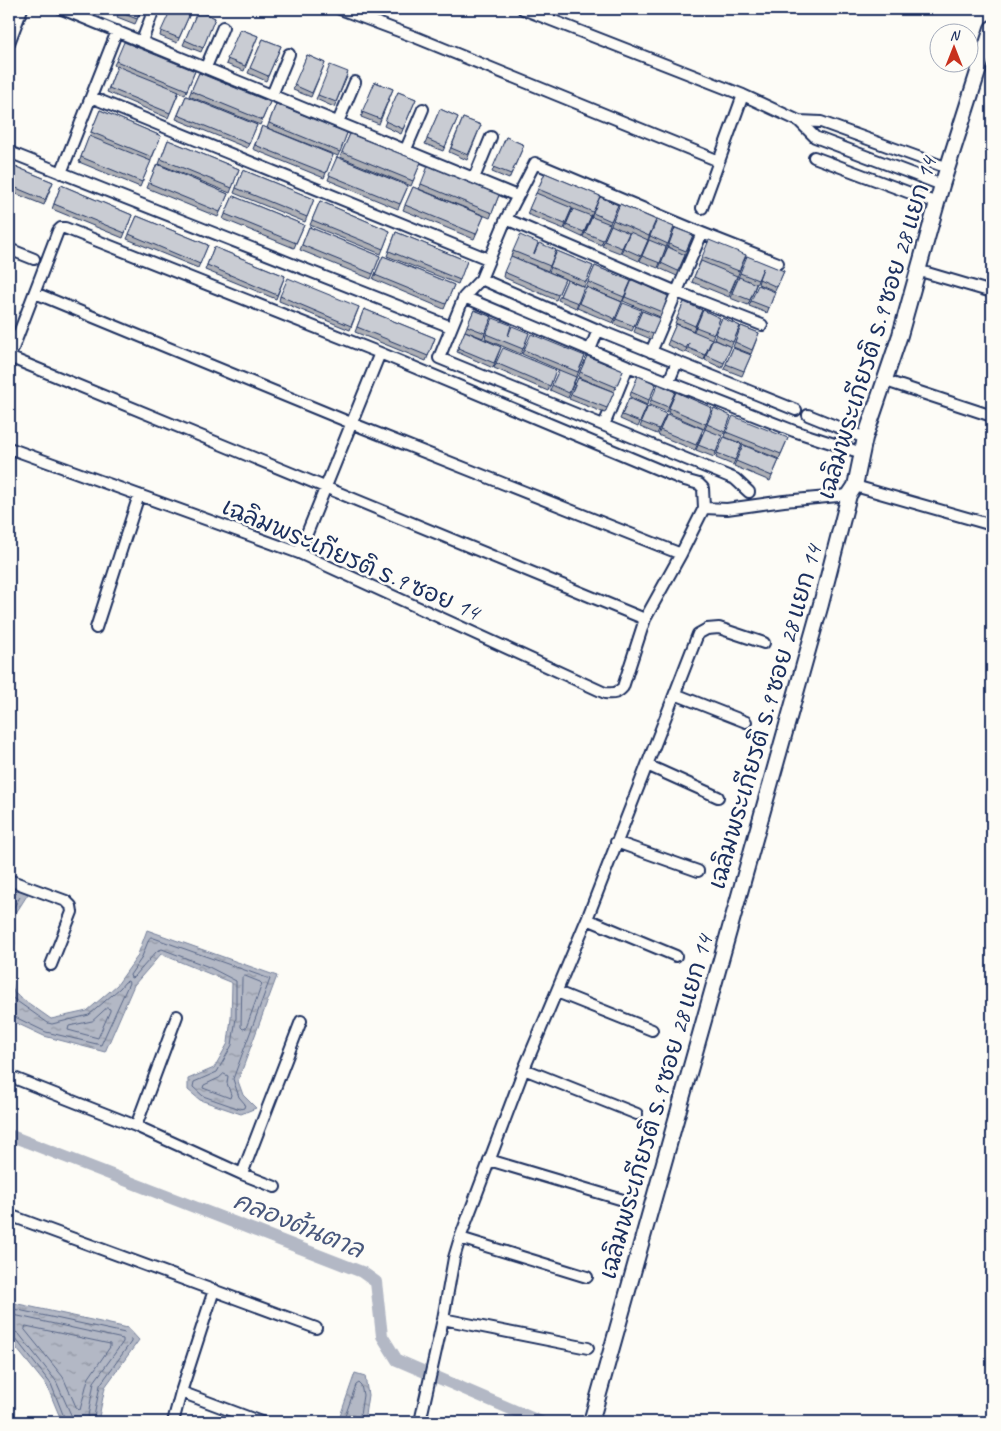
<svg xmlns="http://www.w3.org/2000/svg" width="1001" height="1431" font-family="Caveat,'Playpen Sans Thai',sans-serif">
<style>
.water{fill:url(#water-ripples);stroke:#76819c}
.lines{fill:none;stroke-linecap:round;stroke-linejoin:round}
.shore{stroke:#586687;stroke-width:1}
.canal{stroke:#b3b8c5;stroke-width:12}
.street-casing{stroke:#1b2f5e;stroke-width:14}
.secondary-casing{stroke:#1b2f5e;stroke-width:18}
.street{stroke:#fdfcf7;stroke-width:10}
.secondary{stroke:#fdfcf7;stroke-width:14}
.wall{fill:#adafb5;stroke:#1b2f5e}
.building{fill:#c9ccd3;stroke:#1b2f5e}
.labels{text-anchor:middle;stroke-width:5;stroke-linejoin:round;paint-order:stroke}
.street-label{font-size:24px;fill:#1b2f5e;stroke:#fdfcf7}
.water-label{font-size:25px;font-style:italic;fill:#49587d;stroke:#fdfcf7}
</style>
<defs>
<pattern id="water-ripples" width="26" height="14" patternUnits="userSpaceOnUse" patternTransform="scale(1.25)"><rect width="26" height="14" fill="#b3b8c5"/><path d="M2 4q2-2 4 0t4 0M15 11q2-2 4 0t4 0" fill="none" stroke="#9196a3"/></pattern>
</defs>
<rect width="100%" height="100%" fill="#fdfcf7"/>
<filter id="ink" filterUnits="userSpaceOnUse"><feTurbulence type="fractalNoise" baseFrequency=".02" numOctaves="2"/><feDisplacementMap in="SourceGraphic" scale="10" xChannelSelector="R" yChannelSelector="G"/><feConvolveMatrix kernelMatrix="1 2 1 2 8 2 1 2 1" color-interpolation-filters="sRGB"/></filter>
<g filter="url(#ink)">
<!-- water -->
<path class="water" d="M12 885 28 894 14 916 15 944 9 963V894Z
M147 930 277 976 238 1081 243 1095 256 1108 241 1114 200 1100 188 1090V1079L214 1068 228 1043 231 1018 232 983 161 954 134 985 105 1052 44 1036 12 1021 9 1024V973L14 993 51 1019 87 1011 117 985 137 957Z
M9 1302 128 1328 139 1340 105 1387 98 1422H62L47 1386 9 1339Z
M355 1373 365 1376 368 1395 364 1422H338Z"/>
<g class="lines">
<!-- shore -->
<path class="shore" d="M9 893 15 892 20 897 9 915 10 943 9 948
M151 937 270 979 233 1079 239 1097 245 1104 244 1108 240 1109 203 1096 193 1087 194 1082 217 1072 232 1045 236 1018V981L209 967 162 949 157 951 134 977 131 978 130 975 141 959 149 939Z
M245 976 260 982 262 984 246 1028 243 1029 241 1027 242 979Z
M9 993 11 997 48 1023 52 1024 89 1015 120 988 125 982 128 981 129 983 101 1045 46 1032 15 1017H9
M107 1008 110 1009V1011L98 1038 68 1030 69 1026 92 1021Z
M224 1074 228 1076 227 1083 231 1095 230 1098 203 1088 204 1085 219 1078Z
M9 1308 125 1333 131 1339V1342L100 1385 93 1422
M9 1314 123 1339V1342L94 1382 87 1422
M26 1326 110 1344V1347L88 1379 80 1410 77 1409 63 1377 25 1330Z
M9 1330 14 1331 19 1334 56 1381 72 1417V1422
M9 1336 15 1338 51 1384 66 1422
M343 1422 356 1385 359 1383 361 1385 363 1395 359 1422"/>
<!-- canal -->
<path class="canal" d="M9 1135 362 1272 376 1282 382 1336 397 1360 541 1422"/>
<defs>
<path id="street" d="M62 9 517 196
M340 9 415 37 719 161
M523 9 743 95 799 121 815 137 942 185
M142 41 154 9
M9 43 22 9
M206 67 223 27
M272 95 289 54
M91 97 488 259
M799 121 821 122 948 168
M338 122 355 82
M406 149 423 109
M9 152 451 327
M814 157 937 203
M61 173 117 31
M474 178 491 137
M702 208 743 95
M506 219 677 292 762 325
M9 249 34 259
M917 270 992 292
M481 279 598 330 796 410
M35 293 351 423 681 554
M464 297 628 366 794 431 862 453
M590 350 598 330
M651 352 702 233
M9 357 645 619
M9 359 58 231 61 228H65L380 353 681 479 699 484 703 488 704 508 681 554 645 619 623 687C618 693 614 694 605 693L299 553 9 448
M883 380 992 416
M669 381 677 362
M808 415 865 438
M604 425 628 366
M855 486 992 525
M749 492 735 479 439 358 464 297 481 279 506 219 535 163 702 233 778 263
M704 508 727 509 784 501 849 495
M299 553 380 353
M96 628 139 495
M675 694 746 722
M647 765 718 797
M616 842 698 871
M9 880 66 901 71 906 72 912 51 965
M587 919 676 956
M557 992 652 1030
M524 1069 637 1114
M9 1076 136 1126 242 1174 301 1021
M136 1126 177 1016
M489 1160 630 1202
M242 1174 275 1187
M9 1215 316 1328
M460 1238 587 1277
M443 1319 588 1348
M181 1392 261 1422
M173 1422 181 1392 214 1290
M420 1422 443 1319 454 1258 460 1238 524 1069 587 919 698 634 707 629 719 628 764 643"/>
<path id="secondary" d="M591 1422 821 604 849 495 855 486 865 438 900 335 942 185 992 28"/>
</defs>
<!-- street casing -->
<use href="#street" class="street-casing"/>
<!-- secondary casing -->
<use href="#secondary" class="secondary-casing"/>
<!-- street -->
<use href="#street" class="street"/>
<!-- secondary -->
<use href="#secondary" class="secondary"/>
</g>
<!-- wall -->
<path class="wall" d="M98 9H114L111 14Z
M120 9H142L135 24 117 17Z
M192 9 177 43 160 36 161 31Z
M198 10 215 18 201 52 183 45Z
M240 29 258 36 244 71 226 64Z
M263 39 281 46 266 81 248 73Z
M307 55 325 63 311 97 293 90Z
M116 61 195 71 185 95 179 92 168 118 107 92 117 67 114 65Z
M199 73 270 102 260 125 189 96Z
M347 77 334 107 316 99 318 95Z
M375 82 393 89 379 124 361 117Z
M398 92 416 99 401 134 384 126Z
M186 96 257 125 247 148 176 119Z
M276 104 347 133 338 156 267 128Z
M440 109 458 117 443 151 425 144Z
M100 110 161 136 140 187 79 162Z
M463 118 481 125 467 160 449 152Z
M262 126 333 155 324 178 253 149Z
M350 134 421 162 411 186 340 157Z
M506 137 524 145 509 179 492 172Z
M168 140 239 169 230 193 159 164Z
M337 157 408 186 398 209 328 180Z
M9 164 53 182 44 205 9 191Z
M157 164 228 194 218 217 147 188Z
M243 170 314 199 305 222 234 193Z
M545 173 598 201 582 237 565 229 573 209H572L564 229 527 214Z
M421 184 499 195 490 218 419 189Z
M61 185 132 215 123 238 52 209Z
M413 187 484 216 474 239 403 210Z
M233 196 304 225 294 248 223 219Z
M600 197 618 205 601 245 583 237Z
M320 201 390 231 381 254 310 225Z
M620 204 656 220 639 261 621 253 630 233H629L620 253 602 246Z
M137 216 208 245 198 268 127 239Z
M309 227 380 256 371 279 300 250Z
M674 227 658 268 640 261 650 236Z
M675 228 693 235 677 276 659 268Z
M396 232 467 261 458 284 387 256Z
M214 247 285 276 276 299 205 270Z
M556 250 548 271 511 256 513 251 534 254Z
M557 251 593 266 584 287 549 272Z
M746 255 729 297 692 282 702 257Z
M383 256 454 285 444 309 373 279Z
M595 266 631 281 622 302 586 287Z
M784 271 775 291 758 284 761 273 748 305 730 298 740 273Z
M504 272 565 279 556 300 503 277Z
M567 280 584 287 576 308 558 300Z
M632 280 668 296 660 317 623 301Z
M586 287 622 302 613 323 577 308Z
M775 292 767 313 749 306 751 301Z
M280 296 359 307 350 330 279 301Z
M684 302 702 310 693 331 675 323Z
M364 309 435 338 426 361 355 332Z
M474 310 492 317 483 338 465 331Z
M641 310 632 331 614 324 616 319Z
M703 310 720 318 704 360 686 352 687 348 685 353 667 345 676 324 694 331Z
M642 311 660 318 651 339 634 332Z
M722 318 740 326 731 347 714 339Z
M741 326 759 333 751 354 733 347Z
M465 331 501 347 493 368 457 352Z
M529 333 521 354 485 339 486 334 508 336Z
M731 347 722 368 705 360 706 355Z
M733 348 751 355 742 376 724 369Z
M524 350 585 356 568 398 550 390 559 370 522 354Z
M587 356 623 371 614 392 578 377Z
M496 363 556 370 548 391 494 368Z
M578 378 614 392 605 413 569 399Z
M656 384 647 405 630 397 631 392Z
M675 392 667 412 649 405 651 400Z
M676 392 712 408 704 429 668 413Z
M629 398 647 406 638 427 620 419Z
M648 406 666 414 657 434 640 427Z
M714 408 731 416 714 457 696 450Z
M667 414 702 434 695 450 658 435Z
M726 432 788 438 779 459 725 437Z
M742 444 733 465 716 458 717 453Z
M779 460 770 481 734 466 736 461Z"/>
<!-- building -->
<path class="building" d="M9 9H13L10 17 9 16Z
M120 9H141L137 19 119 12Z
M171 9H192L179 38 161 31Z
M198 10 215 18 203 48 185 40Z
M240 29 258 36 245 66 227 59Z
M263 39 281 46 268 76 250 68Z
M124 42 195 71 187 90 116 61Z
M307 55 325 63 312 93 294 85Z
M330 65 348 72 336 102 318 95Z
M117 66 179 91 170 113 109 88Z
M199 73 270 102 262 120 191 91Z
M375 82 393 89 380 119 362 112Z
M398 92 416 99 403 129 385 121Z
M186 96 257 125 249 144 178 115Z
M276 104 347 133 340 152 269 123Z
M440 109 458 117 445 147 427 139Z
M100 110 161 136 152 157 91 132Z
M463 118 481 125 468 155 451 148Z
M262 126 333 155 326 173 255 145Z
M350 134 421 162 413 181 342 152Z
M89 136 151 161 142 182 81 157Z
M506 137 524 145 511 174 493 167Z
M168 140 239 169 232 188 161 159Z
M337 157 408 186 400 204 329 175Z
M9 164 53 182 45 200 9 185Z
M157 164 228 194 220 212 149 183Z
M428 166 499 195 492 213 421 184Z
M243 170 314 199 307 217 236 188Z
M545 173 600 196 593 212 538 189Z
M61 185 132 215 125 233 54 204Z
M413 187 484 216 476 234 405 205Z
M536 193 572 208 565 224 529 209Z
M233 196 304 225 296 243 225 214Z
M600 197 618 205 611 221 593 213Z
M320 201 390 231 383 249 312 220Z
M620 204 656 220 649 236 613 220Z
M573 209 591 216 584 232 566 225Z
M137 216 208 245 200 264 129 234Z
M592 217 610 224 603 240 585 233Z
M657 220 674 227 668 244 650 236Z
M611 225 629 233 622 248 604 241Z
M309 227 380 256 373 274 302 245Z
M675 228 693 235 686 251 669 244Z
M396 232 467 261 460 280 389 251Z
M630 232 648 240 641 256 623 248Z
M520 235 538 243 534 254 539 243 556 250 550 266 513 251Z
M649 240 666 247 660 263 642 256Z
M709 240 746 255 739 271 702 257Z
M214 247 285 276 277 295 207 265Z
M668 247 685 255 678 271 661 263Z
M557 251 593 266 586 282 550 267Z
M383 256 454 285 446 304 375 275Z
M511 256 565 279 558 295 504 272Z
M747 256 784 271 777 287 759 279 763 268 758 280 740 273Z
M701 261 737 276 730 292 694 277Z
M595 266 631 281 624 297 588 282Z
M739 277 756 284 750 300 732 293Z
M288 278 359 307 351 326 280 296Z
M567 280 584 287 578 303 560 296Z
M632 280 668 296 662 312 625 297Z
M758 285 775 292 769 308 751 301Z
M586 287 622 302 615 319 579 303Z
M684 302 702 310 695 326 677 318Z
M623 303 641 310 634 326 616 319Z
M364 309 435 338 428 356 357 327Z
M474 310 492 317 485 333 467 326Z
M703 310 720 318 714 334 696 327Z
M642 311 660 318 653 334 635 327Z
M493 318 511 325 508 336 512 326 529 333 523 349 486 334Z
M722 318 740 326 733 342 715 334Z
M676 324 712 339 705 355 688 348 689 343 686 348 669 340Z
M741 326 759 333 752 350 735 342Z
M465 331 501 347 494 363 458 348Z
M531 334 585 356 578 372 524 350Z
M713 339 731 347 724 363 706 355Z
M503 348 556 370 550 386 496 363Z
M733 348 751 355 744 371 726 364Z
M587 356 623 371 616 387 580 372Z
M559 370 576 377 569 393 552 385Z
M638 376 656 384 649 400 631 392Z
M578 378 614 392 607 408 571 394Z
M658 384 675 392 668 407 651 400Z
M676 392 712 408 706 424 669 408Z
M629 398 647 406 640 422 622 415Z
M648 406 666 414 659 429 641 422Z
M714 408 731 416 725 432 707 424Z
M667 414 703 429 696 445 660 430Z
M733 416 788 438 781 454 726 432Z
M705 429 722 436 716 452 698 445Z
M724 437 742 444 735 460 717 453Z
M743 445 779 460 772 476 736 461Z"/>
</g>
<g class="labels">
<!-- street labels -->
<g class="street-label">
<text transform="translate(877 328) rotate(-73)" y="8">เฉลิมพระเกียรติ ร.9 ซอย 28 แยก 14</text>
<text transform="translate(351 559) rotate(23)" y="8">เฉลิมพระเกียรติ ร.9 ซอย 14</text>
<text transform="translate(765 717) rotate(-74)" y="8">เฉลิมพระเกียรติ ร.9 ซอย 28 แยก 14</text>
<text transform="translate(656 1107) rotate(-74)" y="8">เฉลิมพระเกียรติ ร.9 ซอย 28 แยก 14</text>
</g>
<!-- water labels -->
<g class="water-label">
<text transform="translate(299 1224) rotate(22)" y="9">คลองต้นตาล</text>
</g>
</g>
<!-- margin -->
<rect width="1001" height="1431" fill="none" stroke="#fdfcf7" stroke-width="30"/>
<rect x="15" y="15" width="971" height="1401" fill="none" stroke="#1b2f5e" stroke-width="2" filter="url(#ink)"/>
<!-- north arrow -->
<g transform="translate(954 48)"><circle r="24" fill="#fdfcf7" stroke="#a3aaba"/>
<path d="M0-4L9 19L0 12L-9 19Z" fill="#c8321e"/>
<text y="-8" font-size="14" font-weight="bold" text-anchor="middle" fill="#1b2f5e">N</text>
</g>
</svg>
